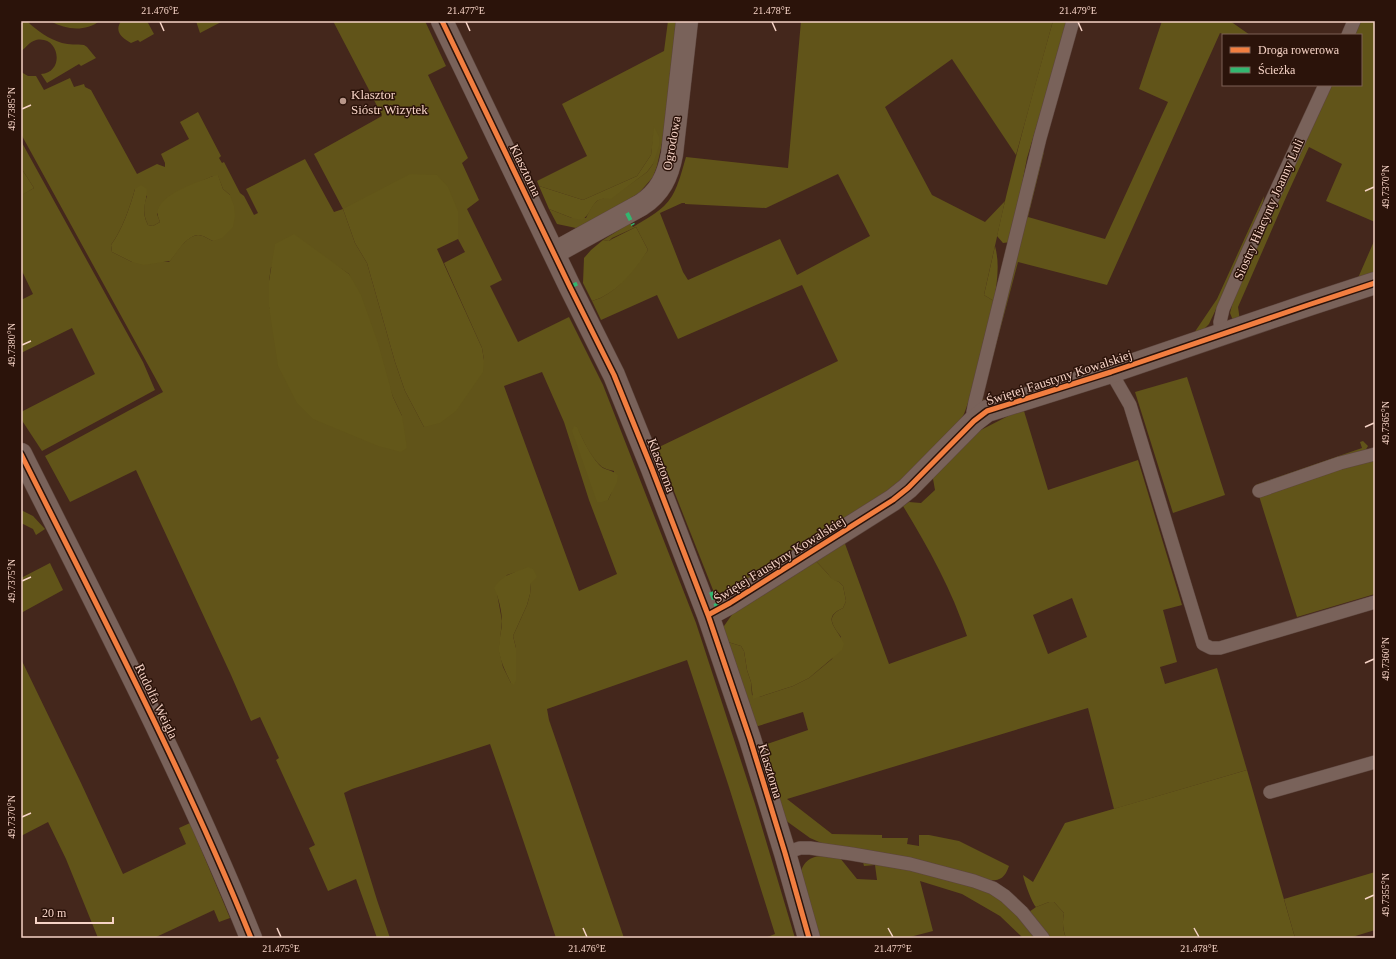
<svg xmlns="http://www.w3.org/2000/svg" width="1396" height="959" font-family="Georgia,serif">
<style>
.green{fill:#615419;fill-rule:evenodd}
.forest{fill:#635719}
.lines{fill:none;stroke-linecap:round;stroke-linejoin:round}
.lane-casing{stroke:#5d453d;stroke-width:14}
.street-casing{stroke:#5d453d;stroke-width:23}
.lane{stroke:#79625a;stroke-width:13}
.street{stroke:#79625a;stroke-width:22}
.quiet{stroke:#33b770;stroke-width:4;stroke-dasharray:8 4;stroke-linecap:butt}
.cycleway-casing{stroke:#2b130a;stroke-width:8}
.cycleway{stroke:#f27e40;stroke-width:5}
.ticks{fill:none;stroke:#f6d3c6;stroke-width:1.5}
.poi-dot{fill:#b8978a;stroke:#2b130a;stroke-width:1.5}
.labels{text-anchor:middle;stroke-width:3;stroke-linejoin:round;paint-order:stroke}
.poi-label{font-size:13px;fill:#f6d3c6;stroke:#2b130a;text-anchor:start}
.street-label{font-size:13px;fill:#f6d3c6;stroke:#2b130a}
.neatline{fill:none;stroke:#f6d3c6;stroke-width:1.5}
.ticks-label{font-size:10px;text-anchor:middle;fill:#f6d3c6}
</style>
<rect width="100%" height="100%" fill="#44271c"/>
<!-- green -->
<path class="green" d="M21 21H27C37 31 49 39 62 43 69 45 77 44 84 45L87 47 96 58 81 66 79 64 47 83 41 74C65 73 60 35 36 40 29 42 27 47 21 51Z
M50 21H100C84 32 67 30 50 21Z
M121 21H147L154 34 140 42 138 40 131 43C122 38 114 32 121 21Z
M196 21H223L200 33Z
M333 21H425L446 66 428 75 468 158 462 163 479 200 467 209 502 280 490 286 518 342 569 317 603 385 696 623 755 804 795 938H765L775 934 728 784 687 660 547 709 549 720 624 938H556C534 873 513 809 490 744L352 789 344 793 377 900 390 938H377L356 879 328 891 309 848 315 845 276 760 279 758 260 717 251 721 231 675 136 470 70 502 45 456 163 392 21 134V72L28 76H36L44 90 70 78 74 87 84 84 85 87 91 90 137 174 157 164 165 167V163L161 154 189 139 180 122 198 112 221 156 219 158 222 163 224 162 240 193 244 196 254 215 258 213 246 189 305 159 334 212 343 209 314 154 382 116 368 88ZM213 176H218L223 189 230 195 213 241C208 239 203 235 198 235 186 236 176 253 169 262H132L112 252 111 245C122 230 130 207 135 189L147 196C143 206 143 215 148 225L153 226 160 222 157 214 183 189ZM343 209 458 211V239L465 252 444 263 482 348 484 360 424 427 405 391 395 362 367 263 355 243ZM328 260 349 274 393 397 402 416 269 308V281L271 267ZM542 372 564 422 589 500 617 574 579 591 504 386ZM577 427C582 439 591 458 602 467 605 469 610 470 614 471L611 494 608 500ZM516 572 531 583 530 594 527 605 513 636 516 648 511 683 503 667 499 650 502 621 497 593 507 575Z
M668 21H677L663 139 657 166 653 177 639 193 589 223 576 228 557 224 549 209 572 218H586C592 206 596 196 611 198L647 172 653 164 655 127 651 155 637 176 583 200 539 186 537 181 587 156 562 104 664 51Z
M801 21H1053L1016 155 952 59 885 107 932 195 985 222 1005 201 984 295 994 301 972 392 964 414 953 433 903 482 724 597 715 595 657 448 838 361 802 285 678 339 657 295 601 320 592 301C617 294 633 270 648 250L636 227 612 238 609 241 603 240 630 223 633 227C647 218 663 211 672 196 679 184 682 170 686 157L788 168ZM838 174 870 236 797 275 780 239 688 280 683 272 660 213 682 203H685V204L766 208Z
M1162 21H1230L1250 35H1225L1220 33 1107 285 1018 262 982 398 986 402 1076 373 1071 379 1028 391 986 406 983 403 982 398C1000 317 1021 237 1039 156L1044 152 1028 217 1105 239 1168 102 1139 89Z
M1361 21H1375V222L1326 201 1342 164 1309 147 1287 195 1238 307 1240 321 1234 323 1230 313 1234 297 1331 85H1361V35H1353Z
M21 141 143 362 155 390 42 451 21 419V412L95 374 72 328 21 353V300L33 294 21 269V195L34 188 21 168Z
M1264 196 1263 202 1242 254 1209 324 1204 329 1192 336 1217 299Z
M1375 239V274L1358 278Z
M1187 377 1225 495 1173 513 1135 392Z
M1024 411 1048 490 1138 460 1182 605 1163 610 1177 662 1160 667 1165 684 1217 668 1247 770 1114 809 1088 708 787 799 832 834 882 835V838H908L907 844 919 846V835H929L959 841 1009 866C1004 880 999 881 985 880L826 845 810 838 785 820 761 746 808 730 803 712 755 727 728 642 741 646 744 651 747 670 751 682 752 695 759 697 793 686 809 678 832 659 841 637C831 624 826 616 843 608L846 601 843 586 839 582 832 580 828 574 813 558 844 541 889 664 967 636C952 590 928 547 903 506L909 502 921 503 935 490 933 479 930 475 975 433 1012 414ZM1072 598 1087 637 1048 654 1033 615Z
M1363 441 1368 446 1365 451 1256 487 1255 485 1362 448 1360 442Z
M1375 458V594L1297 617 1259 496Z
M21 510 33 516 45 529 36 535 33 529 21 523Z
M50 563 63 590 21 613V578Z
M21 659 81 783 123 874 186 844 179 828 190 823 230 918 219 922 214 910 154 938H98L66 859 48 822 21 836Z
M820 856 840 858 857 879 877 880 875 865 864 866 863 862 887 864 970 886 989 893 996 897 1015 911 1037 938H1023L1000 916 962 894 920 881 933 931 906 938H818L801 871C804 862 810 857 820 856Z
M1375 872V930L1349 938H1295L1284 899Z
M1049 902H1054L1064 913C1062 922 1063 930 1066 938H1048L1029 912 1036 907Z"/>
<!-- forest -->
<path class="forest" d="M1053 21H1068L1027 158 1011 242 1003 243 997 236C1013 163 1033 92 1053 21Z
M654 126 659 137V146L653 164 647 172 611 199C591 195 594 212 582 220L572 218 549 209 539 186 583 200 637 176 651 155Z
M21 168 34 188 22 195H21Z
M410 174 437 175 448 187 458 211V239L437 249 482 348 484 360 483 372 456 411 440 423 424 427 405 391 395 362 367 263 355 243 343 209Z
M218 175 223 189 230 195 234 206 235 216 233 227 222 238 213 241C208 239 203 235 198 235 186 236 177 253 170 261L144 265 132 262 112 252 111 245C122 230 130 207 135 189L141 185 147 189C147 204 140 209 148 225L153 226 160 222C158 217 156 212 159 207 168 191 196 183 213 176Z
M636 227 648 250C635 270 617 294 592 301L583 283 584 258 591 250 603 240 609 241 612 239Z
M294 234 349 274 361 295 378 343 393 397 402 416 407 448 401 452 378 446 313 419 297 403 278 366 269 307V281L275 244Z
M995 246C1000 264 997 283 994 301L984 295Z
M574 426 577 427C582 438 593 461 603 468 608 470 613 471 618 475L617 482 608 500 602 502H597L572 431Z
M813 558 828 574 832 579 839 582 843 586 846 601 843 608C820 618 838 629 844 644L842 650 809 678 793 686 753 699 751 682 747 670 744 651 741 646 728 642 723 630 724 626 736 609Z
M528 567 533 569 537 577 531 583 530 594 527 605 513 636 516 648V680L514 685 511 683C506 673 501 663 499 652 498 641 502 631 502 621 502 612 498 595 494 588 503 574 514 573 528 567Z
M1247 770 1295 938H1066C1063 930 1062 922 1064 913L1054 902H1049L1036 907C1032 903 1024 881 1023 875L1033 882 1065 823Z"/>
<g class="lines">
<defs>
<path id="lane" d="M1348 35 1354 21
M1221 335 1220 322 1223 309 1246 256 1325 85
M1111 372 1130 405 1203 644 1211 648H1220L1375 602
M974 421 973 412 975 402 1040 138 1073 21
M1259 491 1340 463 1375 454
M1270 792 1375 762
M785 853 800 848H810L852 854 910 864 974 881 993 888 1005 896 1022 912 1043 938"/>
<path id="street" d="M442 21 570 287 614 375 652 469 708 615 750 739 785 853 809 938
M554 253 641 205C660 193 668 176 672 154L687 21
M21 454C101 614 184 772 251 938
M708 615 730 603 893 500 908 488 974 421 987 411 1111 372 1308 305 1375 283"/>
</defs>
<!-- lane casing -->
<use href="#lane" class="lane-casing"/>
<!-- street casing -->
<use href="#street" class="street-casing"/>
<!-- lane -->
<use href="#lane" class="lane"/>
<!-- street -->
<use href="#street" class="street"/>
<!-- quiet -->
<path class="quiet" d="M627 213 633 225
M570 287 580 282
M711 592 718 610"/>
<defs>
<path id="cycleway" d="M442 21 570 287 614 375 652 469 708 615 750 739 785 853 809 938
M21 454C101 614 184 772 251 938
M708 615 730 603 893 500 908 488 974 421 987 411 1111 372 1308 305 1375 283"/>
</defs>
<!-- cycleway casing -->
<use href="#cycleway" class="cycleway-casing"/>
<!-- cycleway -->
<use href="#cycleway" class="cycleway"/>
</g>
<!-- ticks -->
<path class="ticks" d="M160 22 164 31M466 22 470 31M772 22 776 31M1078 22 1082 31M22 109 31 105M1365 191 1374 187M22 345 31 341M1365 427 1374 423M22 581 31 577M1365 663 1374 659M22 817 31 813M1365 899 1374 895M277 928 281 937M583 928 587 937M888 928 893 937M1194 928 1199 937"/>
<!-- markers -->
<circle class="poi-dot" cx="343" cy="101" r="4"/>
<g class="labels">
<!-- poi labels -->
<g class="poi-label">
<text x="351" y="99">Klasztor<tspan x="351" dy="15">Sióstr Wizytek</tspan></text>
</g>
<!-- street labels -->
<g class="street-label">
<text transform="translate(671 143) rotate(-80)" y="5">Ogrodowa</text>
<text transform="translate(526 170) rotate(64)" y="5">Klasztorna</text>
<text transform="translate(1268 209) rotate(-66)" y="5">Siostry Hiacynty Joanny Luli</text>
<text transform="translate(1059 377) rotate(-18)" y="5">Świętej Faustyny Kowalskiej</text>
<text transform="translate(662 465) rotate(69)" y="5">Klasztorna</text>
<text transform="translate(779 559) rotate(-32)" y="5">Świętej Faustyny Kowalskiej</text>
<text transform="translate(157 701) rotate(64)" y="5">Rudolfa Weigla</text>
<text transform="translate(771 771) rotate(73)" y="5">Klasztorna</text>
</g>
</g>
<!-- border -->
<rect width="1396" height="959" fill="none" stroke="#2b130a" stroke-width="44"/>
<!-- legend -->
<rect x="1222" y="34" width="140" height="52" fill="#2b130a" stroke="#7c6055"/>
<rect x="1230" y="47" width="20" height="6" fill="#f27e40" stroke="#7c6055"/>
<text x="1258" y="54" font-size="12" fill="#f6d3c6">Droga rowerowa</text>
<rect x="1230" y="67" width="20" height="6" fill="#33b770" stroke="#7c6055"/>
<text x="1258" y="74" font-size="12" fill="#f6d3c6">Ścieżka</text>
<!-- scale -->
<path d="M36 917v6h77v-6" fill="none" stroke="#f6d3c6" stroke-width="2"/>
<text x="42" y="917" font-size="12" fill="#f6d3c6" stroke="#2b130a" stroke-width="3" paint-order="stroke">20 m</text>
<rect x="22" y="22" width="1352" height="915" class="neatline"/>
<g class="ticks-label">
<text x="160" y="14">21.476°E</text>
<text x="466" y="14">21.477°E</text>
<text x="772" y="14">21.478°E</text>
<text x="1078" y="14">21.479°E</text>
<text transform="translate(11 109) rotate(-90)" y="4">49.7385°N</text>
<text transform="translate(1385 187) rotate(-90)" y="4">49.7370°N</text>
<text transform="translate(11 345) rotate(-90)" y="4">49.7380°N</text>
<text transform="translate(1385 423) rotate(-90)" y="4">49.7365°N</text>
<text transform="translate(11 581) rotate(-90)" y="4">49.7375°N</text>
<text transform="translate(1385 659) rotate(-90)" y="4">49.7360°N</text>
<text transform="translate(11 817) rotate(-90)" y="4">49.7370°N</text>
<text transform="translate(1385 895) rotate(-90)" y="4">49.7355°N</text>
<text x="281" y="952">21.475°E</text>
<text x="587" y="952">21.476°E</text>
<text x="893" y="952">21.477°E</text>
<text x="1199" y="952">21.478°E</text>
</g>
</svg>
